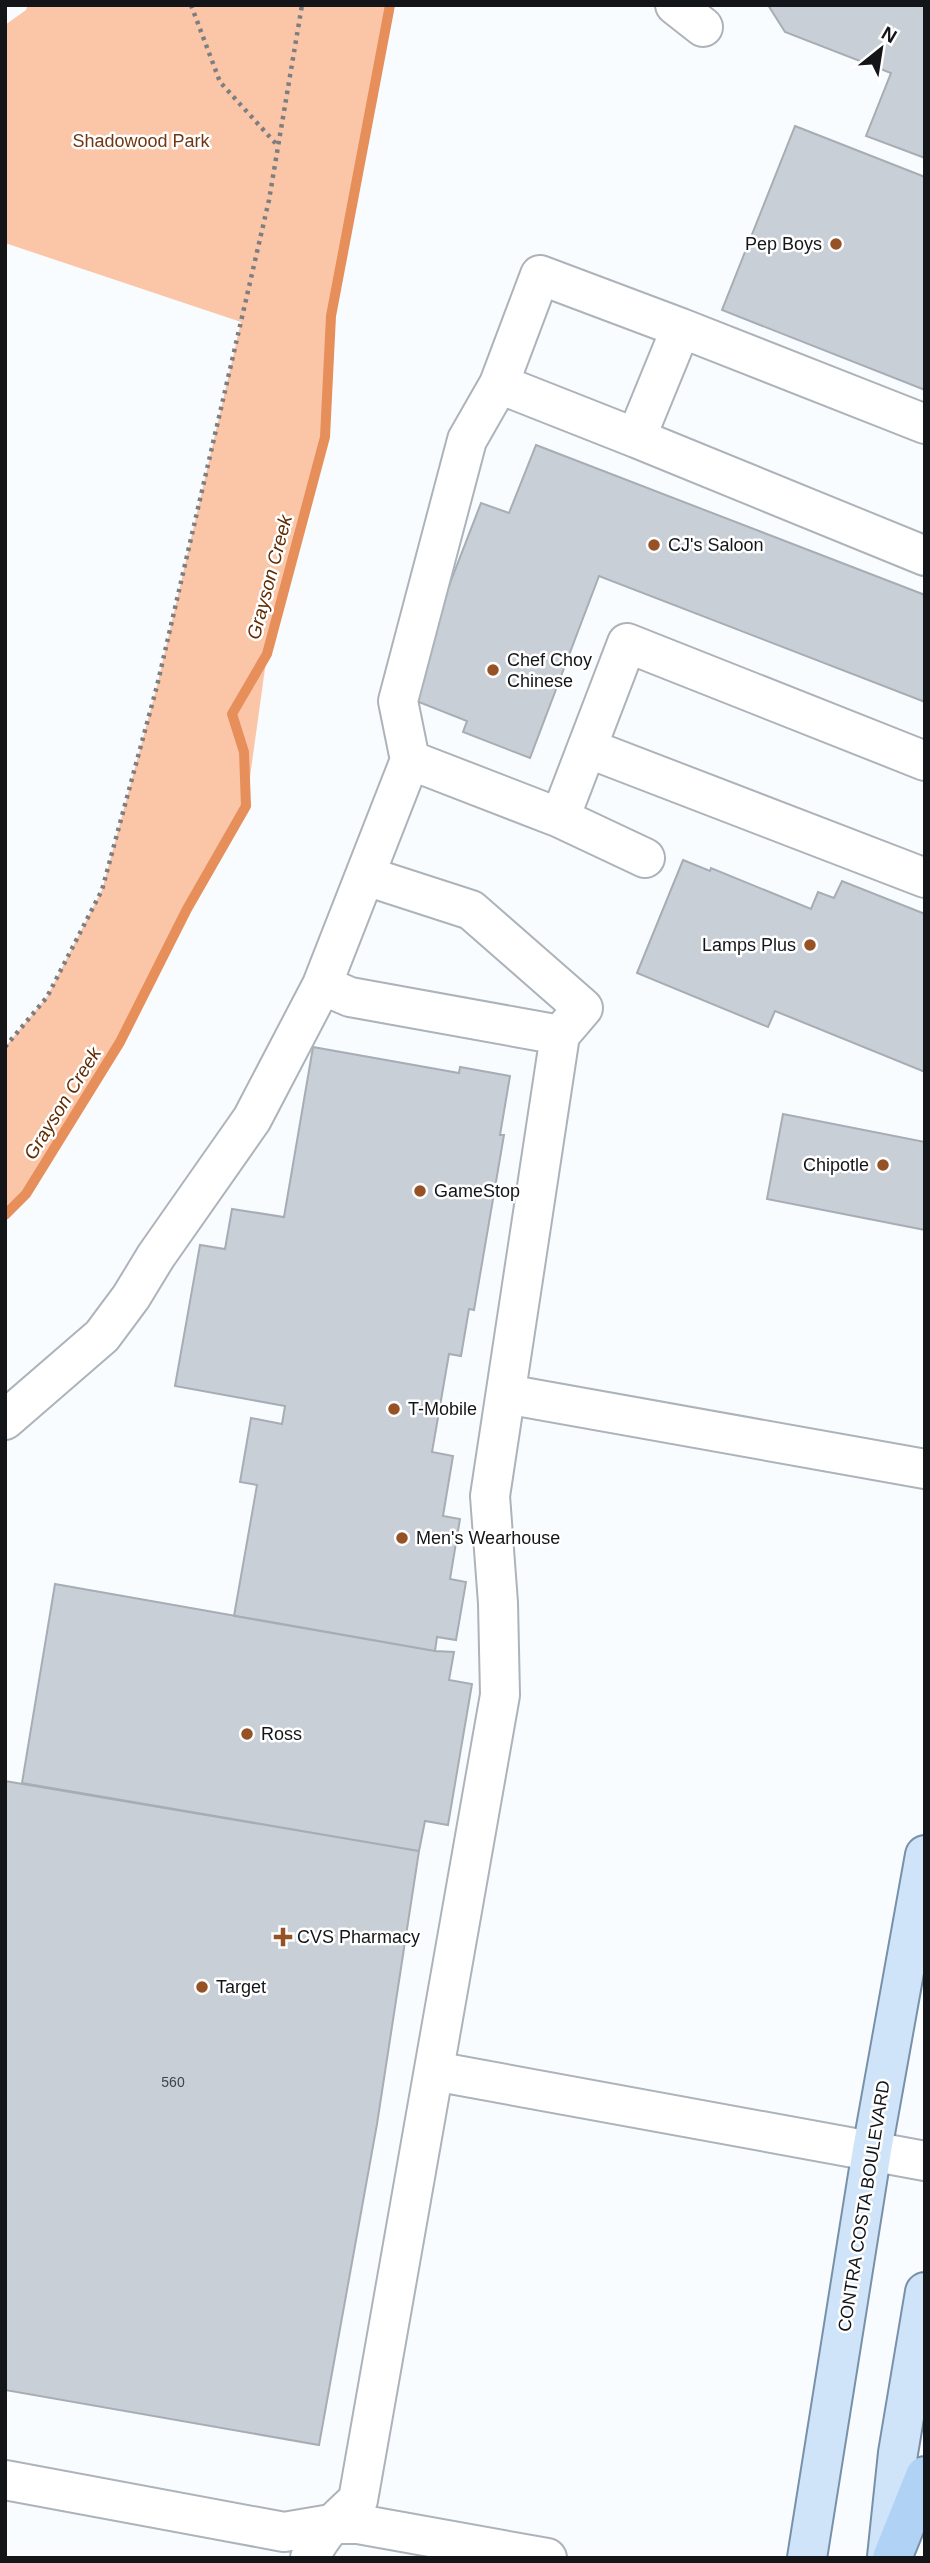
<svg xmlns="http://www.w3.org/2000/svg" width="930" height="2563" font-family="Helvetica,sans-serif">
<style>
.green{fill:#fbc6a7}
.lines{fill:none;stroke-linecap:round;stroke-linejoin:round}
.stream{stroke:#e68f5b;stroke-width:10}
.building{fill:#c8cfd7;stroke:#a6adb5;stroke-width:2}
.minor-casing{stroke:#acb3ba;stroke-width:42}
.major-casing{stroke:#7890a8;stroke-width:42}
.highway-casing{stroke:#7890a8;stroke-width:42}
.path{stroke:#7c7e81;stroke-width:4.5;stroke-dasharray:3.5 5;stroke-linecap:butt}
.minor{stroke:#fff;stroke-width:38}
.major{stroke:#cfe4f9;stroke-width:38}
.highway{stroke:#afd2f5;stroke-width:38}
.poi-dot{fill:#965125;stroke:#fff;stroke-width:2.5}
.labels{text-anchor:middle;stroke-width:5;stroke-linejoin:round;paint-order:stroke}
.number-label{font-size:14px;fill:#404448}
.park-label{font-size:18px;fill:#703812;stroke:#fff}
.poi-label{font-size:18px;fill:#131518;stroke:#fff;text-anchor:start}
.street-label{font-size:18px;fill:#131518;stroke:#fff}
.water-label{font-size:19px;font-style:italic;fill:#632c02;stroke:#fff}
</style>
<rect width="100%" height="100%" fill="#f9fcff"/>
<!-- green -->
<path class="green" d="M28 5H390L331 316 325 437 267 654 246 806 187 909 120 1042 26 1194 5 1215V1047L47 997 102 890 157 686 241 322 5 243V25L26 10Z"/>
<g class="lines">
<!-- stream -->
<path class="stream" d="M5 1215 26 1194 120 1042 187 909 246 806 244 752 232 714 267 654 325 437 331 316 390 5"/>
</g>
<!-- building -->
<path class="building" d="M768 5H925V158L866 136 891 73 785 32Z
M795 126 925 177V390L722 310Z
M536 445 925 595V702L599 576 530 758 463 732 467 721 406 697 481 503 509 513Z
M683 860 710 871 711 868 811 909 818 892 834 898 842 881 925 914V1072L775 1011 768 1027 637 973Z
M313 1047 459 1073 460 1067 510 1076 500 1135H504L474 1310 469 1309 461 1356 449 1354 432 1452 453 1456 443 1516 460 1519 450 1579 466 1582 456 1640 437 1637 435 1651 234 1616 257 1485 240 1482 251 1418 282 1424 285 1406 175 1386 200 1245 225 1249 232 1209 284 1217Z
M783 1114 925 1142V1230L767 1199Z
M55 1584 435 1651 454 1652 449 1680 472 1684 448 1825 425 1821 419 1851 22 1783Z
M5 1781 419 1851 377 2124 319 2445 5 2390Z"/>
<g class="lines">
<defs>
<path id="minor" d="M675 5 703 27
M925 424 681 328 636 438 925 556
M636 438 499 384 540 275 681 328
M587 748 925 878
M410 760 398 701 467 440 499 384
M560 818 645 858
M560 1035 350 997 322 985 410 760 560 818 627 643 925 761
M506 1394 925 1469
M5 1420 102 1336 131 1297 156 1256 252 1119 322 985
M434 2071 925 2161
M5 2480 284 2532 331 2524H358L547 2558
M310 2558C321 2533 338 2518 358 2500L500 1695 498 1603 490 1496 560 1035 583 1008 471 910 366 876"/>
<path id="major" d="M887 2557 898 2453 925 2292
M807 2558 872 2150 925 1855"/>
<path id="highway" d="M892 2558 925 2476"/>
</defs>
<!-- minor casing -->
<use href="#minor" class="minor-casing"/>
<!-- major casing -->
<use href="#major" class="major-casing"/>
<!-- highway casing -->
<use href="#highway" class="highway-casing"/>
<!-- path -->
<path class="path" d="M191 5 220 82 278 146
M5 1047 47 997 102 890 157 686 269 200 302 5"/>
<!-- minor -->
<use href="#minor" class="minor"/>
<!-- major -->
<use href="#major" class="major"/>
<!-- highway -->
<use href="#highway" class="highway"/>
</g>
<!-- markers -->
<g class="poi-dot">
<circle cx="836" cy="244" r="7"/>
<circle cx="654" cy="545" r="7"/>
<circle cx="493" cy="670" r="7"/>
<circle cx="810" cy="945" r="7"/>
<circle cx="883" cy="1165" r="7"/>
<circle cx="420" cy="1191" r="7"/>
<circle cx="394" cy="1409" r="7"/>
<circle cx="402" cy="1538" r="7"/>
<circle cx="247" cy="1734" r="7"/>
<path d="M279.5 1926.5h7v7h7v7h-7v7h-7v-7h-7v-7h7z"/>
<circle cx="202" cy="1987" r="7"/>
</g>
<g class="labels">
<!-- number labels -->
<g class="number-label">
<text x="173" y="2087">560</text>
</g>
<!-- park labels -->
<g class="park-label">
<text x="141" y="147">Shadowood Park</text>
</g>
<!-- poi labels -->
<g class="poi-label">
<text x="822" y="250" text-anchor="end">Pep Boys</text>
<text x="668" y="551">CJ's Saloon</text>
<text x="507" y="666">Chef Choy<tspan x="507" dy="21">Chinese</tspan></text>
<text x="796" y="951" text-anchor="end">Lamps Plus</text>
<text x="869" y="1171" text-anchor="end">Chipotle</text>
<text x="434" y="1197">GameStop</text>
<text x="408" y="1415">T-Mobile</text>
<text x="416" y="1544">Men's Wearhouse</text>
<text x="261" y="1740">Ross</text>
<text x="297" y="1943">CVS Pharmacy</text>
<text x="216" y="1993">Target</text>
</g>
<!-- street labels -->
<g class="street-label">
<text transform="translate(864 2206) rotate(-81)" y="6">CONTRA COSTA BOULEVARD</text>
</g>
<!-- water labels -->
<g class="water-label">
<text transform="translate(269 577) rotate(-75)" y="7">Grayson Creek</text>
<text transform="translate(62 1103) rotate(-58)" y="7">Grayson Creek</text>
</g>
</g>
<!-- border -->
<rect width="930" height="2563" fill="none" stroke="#131518" stroke-width="14"/>
<!-- north arrow -->
<g transform="translate(881 49) rotate(30)" stroke="#ffffff" stroke-width="5" paint-order="stroke">
<path d="M0-5L12 26L0 18L-12 26Z" fill="#131518"/>
<text y="-10" font-size="19" font-weight="bold" text-anchor="middle" fill="#131518">N</text>
</g>
</svg>
